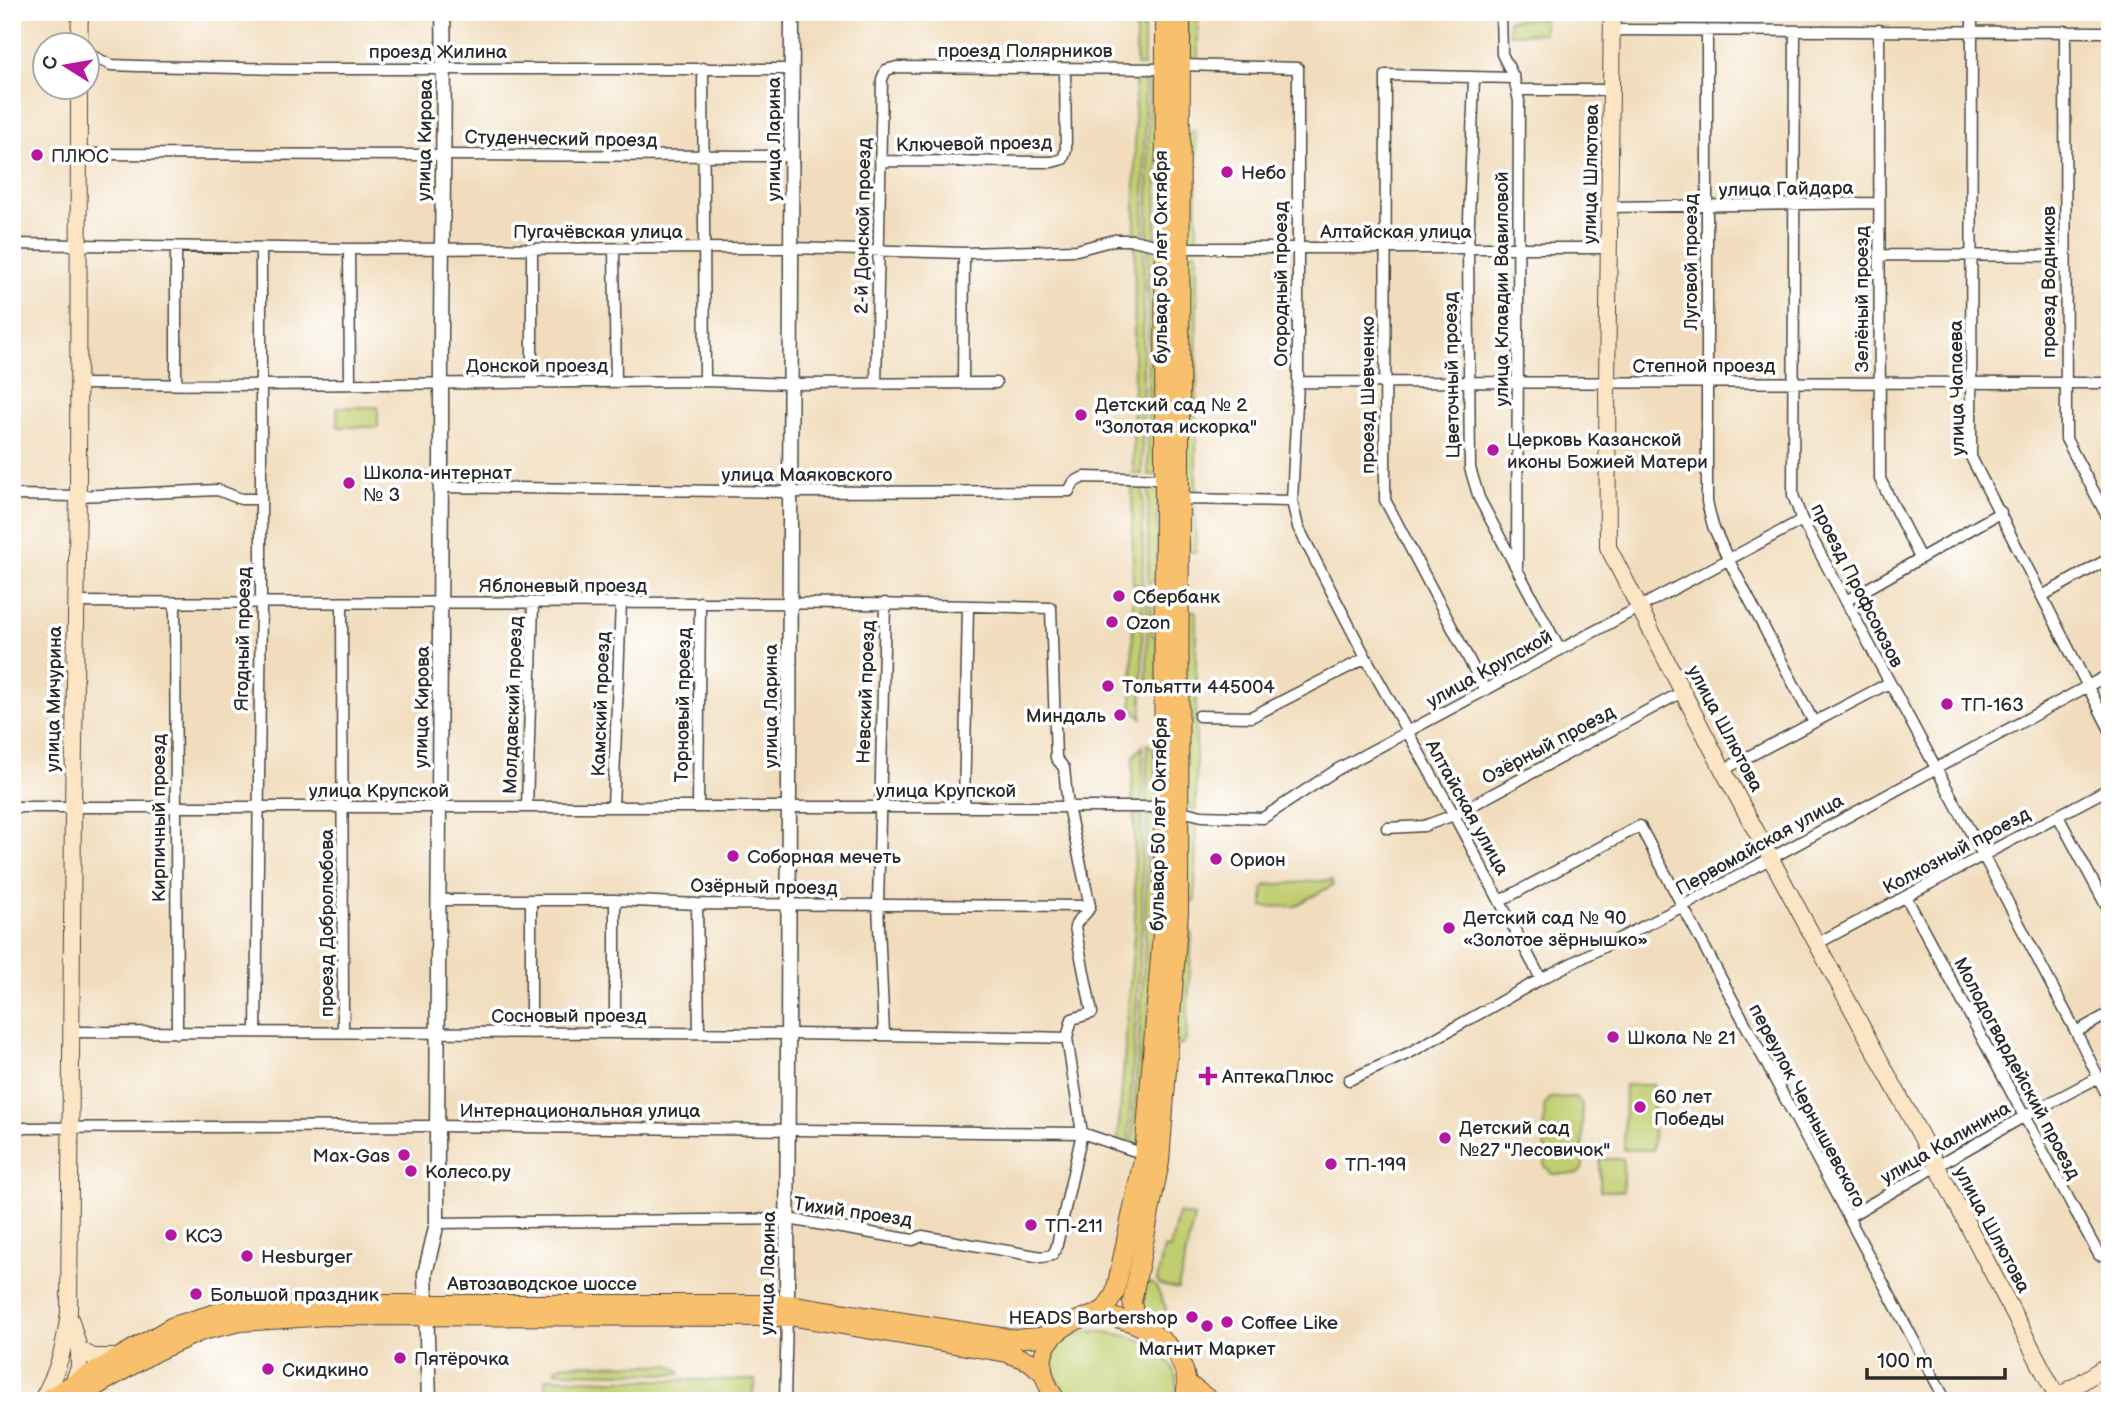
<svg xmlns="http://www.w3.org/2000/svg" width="2122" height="1413" font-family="'Balsamiq Sans',sans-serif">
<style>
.green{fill:#c1ce70;stroke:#767c4e;stroke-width:2}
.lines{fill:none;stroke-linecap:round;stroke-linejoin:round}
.minor-casing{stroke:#494641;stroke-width:13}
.tertiary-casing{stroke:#494641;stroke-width:17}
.secondary-casing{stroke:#494641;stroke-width:18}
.primary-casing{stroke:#494641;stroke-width:20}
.minor{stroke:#fff;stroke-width:10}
.tertiary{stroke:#fff;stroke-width:14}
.secondary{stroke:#fce5c4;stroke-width:16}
.primary{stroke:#f8bf6c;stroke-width:18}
.poi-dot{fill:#b5179e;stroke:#fff;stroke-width:2.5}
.labels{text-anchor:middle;stroke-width:7;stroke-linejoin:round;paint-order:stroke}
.street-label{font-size:19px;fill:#2b2b2b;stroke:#fff}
.poi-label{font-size:19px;fill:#2b2b2b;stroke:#fff;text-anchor:start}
</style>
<rect width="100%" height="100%" fill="#fff"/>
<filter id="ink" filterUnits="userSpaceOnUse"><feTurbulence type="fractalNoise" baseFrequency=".0143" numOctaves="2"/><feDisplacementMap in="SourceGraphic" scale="14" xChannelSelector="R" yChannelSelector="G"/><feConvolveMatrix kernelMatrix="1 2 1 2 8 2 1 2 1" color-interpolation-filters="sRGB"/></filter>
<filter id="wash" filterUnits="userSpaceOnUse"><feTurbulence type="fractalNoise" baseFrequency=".00686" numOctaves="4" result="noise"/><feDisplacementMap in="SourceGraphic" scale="28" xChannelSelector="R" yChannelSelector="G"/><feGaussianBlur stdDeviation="1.57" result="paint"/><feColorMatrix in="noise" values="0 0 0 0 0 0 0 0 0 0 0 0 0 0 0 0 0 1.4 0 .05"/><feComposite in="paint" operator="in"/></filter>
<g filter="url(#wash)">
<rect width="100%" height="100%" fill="#f1ddbd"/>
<!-- green -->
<path class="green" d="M1136 12H1144V66H1136Z
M1186 12H1198V62L1189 60Z
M1544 19V33L1509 34 1508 20Z
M1135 76H1145L1144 239 1135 238Z
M1149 76H1159L1156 238 1148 239Z
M1191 130H1196L1197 243 1189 240 1187 148Z
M1135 243 1144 246 1142 474H1133Z
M1148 248 1157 253 1159 475H1148Z
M1197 252 1196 496 1186 490 1188 254Z
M337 407H378V427H338Z
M1132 482H1143V584H1133Z
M1148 483 1155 486 1159 491 1157 580 1148 583Z
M1195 505 1196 552H1190L1185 533 1187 508Z
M1147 589 1158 594 1152 602V634L1158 640V683H1147Z
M1133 590H1143L1142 718 1132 709Z
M1190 611H1196V683H1185V628Z
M1185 691H1196V810L1189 808 1185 803Z
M1147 744 1154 749 1158 798 1154 803 1146 805Z
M1143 746 1142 805 1135 802 1132 798 1133 757Z
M1147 813 1156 817 1158 899 1139 1143 1132 1145 1145 945Z
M1134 814H1142V920L1128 1145 1119 1141 1118 1138 1135 923Z
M1196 819 1195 902 1184 901 1186 822Z
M1332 880 1333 885 1295 906 1263 907V889L1267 885Z
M1186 917 1192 935 1186 1039 1181 1045 1176 1043Z
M1625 1085H1654L1653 1150H1624Z
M1575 1097 1582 1104 1583 1166 1581 1171 1577 1174H1552L1545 1166 1544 1107 1549 1098Z
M1600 1159H1623V1191H1600Z
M1178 1213 1194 1217 1178 1289 1160 1285 1157 1281 1164 1248 1170 1249Z
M1140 1281 1153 1284 1156 1287 1166 1308 1161 1332 1139 1311Z
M1091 1331C1106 1332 1121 1334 1135 1338 1160 1346 1187 1373 1174 1401H1072C1043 1369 1044 1338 1091 1331Z
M564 1364 670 1365 679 1370 680 1374 556 1372V1368Z
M545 1378 614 1380H755V1389H753V1401H622L616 1400V1395H545Z"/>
</g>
<g filter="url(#ink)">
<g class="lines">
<defs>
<path id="minor" d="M1501 12 1502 54 1514 78 1519 101 1517 566
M1972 12 1971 457 2110 730
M1612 30 2110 32
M1879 30 1880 479 1920 558
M1707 31V502L1713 526 1728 559 1813 721
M1795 31 1793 495 1802 520 1983 855 2076 1032 2110 1101
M2065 31 2066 439 2110 522
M88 54 111 65 138 66 284 69H792
M1181 65 1298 68V382L1292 501 1298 527 1366 658 1454 815 1541 979
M703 68 705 381
M1474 78 1468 248 1470 468 1479 498 1560 650
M1517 90H1611
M78 154 792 156
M880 161 1052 162 1063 159 1066 150 1065 69
M1610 207 1879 203
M12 244 349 249 792 248 964 253 1077 250 1114 240H1133L1164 247 1181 248H1610
M176 247V384
M349 249 350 384
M614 250 616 382
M1880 255 2066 256
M532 382V249
M1298 382 2110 383
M78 384 261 385 705 381 791 384 996 383
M876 384 882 79 886 70 897 67 1164 69
M963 384 964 253
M442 487 791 492 1069 491 1074 482 1084 477 1164 479
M12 495 78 496 218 490 241 499H261
M1180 499 1292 501
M2042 596 2110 558
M1846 601 2001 512
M76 602C401 604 726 599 1051 608L1056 758 1064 768 1068 807 1090 906C1088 915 1077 918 1075 927L1092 1013 1072 1019 1067 1038 1082 1133 1056 1249 1052 1255 1042 1257 922 1236 913 1240 788 1219 437 1223
M175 603 177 1033
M342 603 343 1033
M1485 690 1385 500 1386 75 1514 78
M1199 716 1251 717 1366 658
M1723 770 1889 683
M12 807H1164L1202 816 1263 818 1338 769 1802 520
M527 807 533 603
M613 807 621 602
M698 807 700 602
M964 807 968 606
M2058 816 2110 913
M1387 828 1424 826 1454 815 1682 692
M1906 897 2099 1255 2110 1249
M438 900H615L697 904 1090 906
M531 900V1033
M1500 901 1640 826 1946 1401
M697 904 699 1032
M1818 943 2110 788
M256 1031 261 604V248
M72 1032C403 1033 735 1031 1067 1038
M615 1032V900
M2076 1032 2110 1013
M884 1034 878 905 885 603
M1349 1080 1411 1052 1541 979 1683 906 2110 674
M12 1128 437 1126 1082 1133 1144 1154
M1848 1217 2023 1117 2097 1078
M785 1401 787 1313"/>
<path id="tertiary" d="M787 1304 792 12
M429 1401 425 1274 437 1223C436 943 442 663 441 383 440 260 446 136 443 12"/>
<path id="secondary" d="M1612 12 1607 383 1608 547 1723 770 1937 1166 2059 1401
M79 46 80 12
M71 1321 79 1349 93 1357H116
M70 1390 79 1368V1349
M41 1401C60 1368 64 1349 69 1312L73 807 78 496 79 88
M2052 1401 2110 1364"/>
<path id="primary" d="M1093 1315 1105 1309 1115 1293 1144 1154 1163 920 1165 12
M1151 1332 1134 1313 1132 1302 1160 1162 1179 912 1181 12
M1187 1383 1211 1401
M43 1401 173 1326 225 1310 325 1304H787L1014 1339 1039 1337 1060 1330
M71 1401 155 1352 202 1331 241 1322 327 1316 795 1317 1007 1353 1029 1361 1044 1374
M1057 1401C1036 1371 1036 1343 1070 1324 1077 1320 1087 1316 1095 1316 1138 1315 1199 1351 1184 1401"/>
</defs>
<!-- minor casing -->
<use href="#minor" class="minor-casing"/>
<!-- tertiary casing -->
<use href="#tertiary" class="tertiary-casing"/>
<!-- secondary casing -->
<use href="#secondary" class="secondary-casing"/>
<!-- primary casing -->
<use href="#primary" class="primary-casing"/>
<!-- minor -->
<use href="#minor" class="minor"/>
<!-- tertiary -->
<use href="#tertiary" class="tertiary"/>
<!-- secondary -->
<use href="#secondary" class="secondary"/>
<!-- primary -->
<use href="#primary" class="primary"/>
</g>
</g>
<!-- markers -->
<g class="poi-dot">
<circle cx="37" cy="155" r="7"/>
<circle cx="1227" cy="172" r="7"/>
<circle cx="1081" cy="415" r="7"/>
<circle cx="1493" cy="450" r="7"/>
<circle cx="349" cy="483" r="7"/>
<circle cx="1119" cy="596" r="7"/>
<circle cx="1112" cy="622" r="7"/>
<circle cx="1108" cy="686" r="7"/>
<circle cx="1947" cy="704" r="7"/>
<circle cx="1120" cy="715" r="7"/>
<circle cx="733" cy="856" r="7"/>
<circle cx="1216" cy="859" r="7"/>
<circle cx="1449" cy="928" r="7"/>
<circle cx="1613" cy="1037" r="7"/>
<path d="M1204.5 1065.5h7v7h7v7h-7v7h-7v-7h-7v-7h7z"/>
<circle cx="1640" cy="1107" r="7"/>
<circle cx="1445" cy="1138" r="7"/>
<circle cx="404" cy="1155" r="7"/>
<circle cx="1331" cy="1164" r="7"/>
<circle cx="411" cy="1171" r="7"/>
<circle cx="1031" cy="1225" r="7"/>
<circle cx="171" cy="1235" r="7"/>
<circle cx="247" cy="1256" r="7"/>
<circle cx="196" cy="1294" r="7"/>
<circle cx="1192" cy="1317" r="7"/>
<circle cx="1227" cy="1322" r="7"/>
<circle cx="1207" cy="1326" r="7"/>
<circle cx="400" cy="1358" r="7"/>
<circle cx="268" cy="1369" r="7"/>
</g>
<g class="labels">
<!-- street labels -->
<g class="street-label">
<text x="1025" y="57">проезд Полярников</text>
<text x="438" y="58">проезд Жилина</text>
<text transform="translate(561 138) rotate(1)" y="7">Студенческий проезд</text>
<text transform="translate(773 139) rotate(-90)" y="7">улица Ларина</text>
<text transform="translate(424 140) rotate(-89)" y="7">улица Кирова</text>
<text transform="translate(974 143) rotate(-1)" y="7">Ключевой проезд</text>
<text transform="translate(1590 174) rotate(-89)" y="7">улица Шлютова</text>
<text transform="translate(1786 188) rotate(-1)" y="7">улица Гайдара</text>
<text transform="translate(862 226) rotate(-89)" y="7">2-й Донской проезд</text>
<text x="598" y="238">Пугачёвская улица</text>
<text x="1396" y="238">Алтайская улица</text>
<text transform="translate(1160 257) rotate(-90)" y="7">бульвар 50 лет Октября</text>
<text transform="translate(1690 262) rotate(-90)" y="7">Луговой проезд</text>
<text transform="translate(2048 282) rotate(-90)" y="7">проезд Водников</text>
<text transform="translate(1280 284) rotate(-90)" y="7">Огородный проезд</text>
<text transform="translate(1501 289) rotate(-90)" y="7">улица Клавдии Вавиловой</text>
<text transform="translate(1861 299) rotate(-90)" y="7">Зелёный проезд</text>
<text x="537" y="372">Донской проезд</text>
<text x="1704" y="372">Степной проезд</text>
<text transform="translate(1451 375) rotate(-91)" y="7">Цветочный проезд</text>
<text transform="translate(1956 388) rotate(-91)" y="7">улица Чапаева</text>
<text transform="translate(1367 395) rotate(-90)" y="7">проезд Шевченко</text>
<text x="807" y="481">улица Маяковского</text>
<text x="563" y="592">Яблоневый проезд</text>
<text transform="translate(1858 585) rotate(63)" y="7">проезд Профсоюзов</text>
<text transform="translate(242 639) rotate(-89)" y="7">Ягодный проезд</text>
<text transform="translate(1489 668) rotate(-29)" y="7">улица Крупской</text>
<text transform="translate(865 692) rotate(-88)" y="7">Невский проезд</text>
<text transform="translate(53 699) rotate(-89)" y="7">улица Мичурина</text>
<text transform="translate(600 704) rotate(-88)" y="7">Камский проезд</text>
<text transform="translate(512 705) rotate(-88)" y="7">Молдавский проезд</text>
<text transform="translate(682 705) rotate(-89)" y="7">Торновый проезд</text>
<text transform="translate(770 706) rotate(-90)" y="7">улица Ларина</text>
<text transform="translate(421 707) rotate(-89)" y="7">улица Кирова</text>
<text transform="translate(1726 728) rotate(62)" y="7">улица Шлютова</text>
<text transform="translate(1548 744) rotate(-28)" y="7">Озёрный проезд</text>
<text x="379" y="797">улица Крупской</text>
<text x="946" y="797">улица Крупской</text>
<text transform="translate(1468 807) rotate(61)" y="7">Алтайская улица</text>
<text transform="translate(158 818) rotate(-90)" y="7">Кирпичный проезд</text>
<text transform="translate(1158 824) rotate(-89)" y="7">бульвар 50 лет Октября</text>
<text transform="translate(1759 844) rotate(-29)" y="7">Первомайская улица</text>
<text transform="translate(1956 850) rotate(-28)" y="7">Колхозный проезд</text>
<text transform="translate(764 886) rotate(1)" y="7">Озёрный проезд</text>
<text transform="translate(326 923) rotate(-90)" y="7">проезд Добролюбова</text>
<text x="569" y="1022">Сосновый проезд</text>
<text transform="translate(2018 1068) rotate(62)" y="7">Молодогвардейский проезд</text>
<text transform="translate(1808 1105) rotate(62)" y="7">переулок Чернышевского</text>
<text x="580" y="1117">Интернациональная улица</text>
<text transform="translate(1945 1142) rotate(-30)" y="7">улица Калинина</text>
<text transform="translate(853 1211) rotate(8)" y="7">Тихий проезд</text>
<text transform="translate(1993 1229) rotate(62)" y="7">улица Шлютова</text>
<text transform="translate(767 1273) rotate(-89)" y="7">улица Ларина</text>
<text x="542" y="1290">Автозаводское шоссе</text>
</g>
<!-- poi labels -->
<g class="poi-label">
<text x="51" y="162">ПЛЮС</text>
<text x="1241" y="179">Небо</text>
<text x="1095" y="411">Детский сад № 2<tspan x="1095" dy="22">"Золотая искорка"</tspan></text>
<text x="1507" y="446">Церковь Казанской<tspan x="1507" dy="22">иконы Божией Матери</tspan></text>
<text x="363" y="479">Школа-интернат<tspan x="363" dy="22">№ 3</tspan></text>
<text x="1133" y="603">Сбербанк</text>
<text x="1126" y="629">Ozon</text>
<text x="1122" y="693">Тольятти 445004</text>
<text x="1961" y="711">ТП-163</text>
<text x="1106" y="722" text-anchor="end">Миндаль</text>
<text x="747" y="863">Cоборная мечеть</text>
<text x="1230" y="866">Орион</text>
<text x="1463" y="924">Детский сад № 90<tspan x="1463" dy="22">«Золотое зёрнышко»</tspan></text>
<text x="1627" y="1044">Школа № 21</text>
<text x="1222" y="1083">АптекаПлюс</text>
<text x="1654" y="1103">60 лет<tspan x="1654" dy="22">Победы</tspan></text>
<text x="1459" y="1134">Детский сад<tspan x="1459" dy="22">№27 "Лесовичок"</tspan></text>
<text x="390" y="1162" text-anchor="end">Max-Gas</text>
<text x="1345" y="1171">ТП-199</text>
<text x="425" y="1178">Колесо.ру</text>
<text x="1045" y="1232">ТП-211</text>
<text x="185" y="1242">КСЭ</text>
<text x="261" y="1263">Hesburger</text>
<text x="210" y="1301">Большой праздник</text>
<text x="1178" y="1324" text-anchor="end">HEADS Barbershop</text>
<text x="1241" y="1329">Coffee Like</text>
<text x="1207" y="1355" text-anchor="middle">Магнит Маркет</text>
<text x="414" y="1365">Пятёрочка</text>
<text x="282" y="1376">Скидкино</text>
</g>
</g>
<!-- margin -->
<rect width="2122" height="1413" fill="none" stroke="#fff" stroke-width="42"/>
<!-- north arrow -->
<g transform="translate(66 66) rotate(281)"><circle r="33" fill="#ffffff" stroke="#aaaaaa" stroke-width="2"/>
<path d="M0-5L12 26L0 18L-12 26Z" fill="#b5179e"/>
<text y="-10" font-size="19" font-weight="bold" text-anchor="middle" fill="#2b2b2b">С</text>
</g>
<!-- scale -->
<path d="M1867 1368v10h138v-10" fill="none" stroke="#2b2b2b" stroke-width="3.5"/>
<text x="1877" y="1368" font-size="21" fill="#2b2b2b" stroke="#ffffff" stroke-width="5" paint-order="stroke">100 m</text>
</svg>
